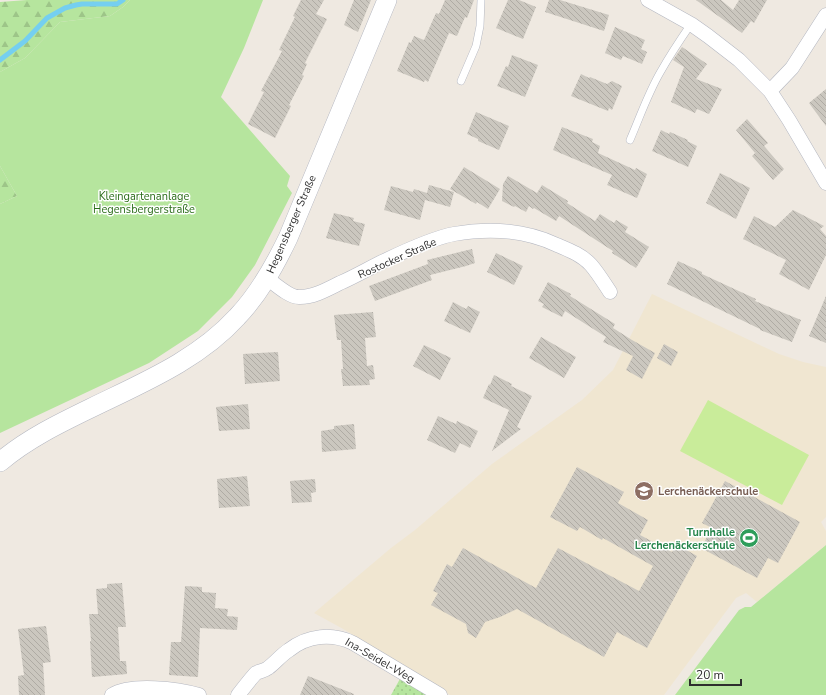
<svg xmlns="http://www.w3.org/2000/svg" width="826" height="695" font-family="'Nunito Sans',sans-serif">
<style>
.education{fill:#f0e6d1}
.grass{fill:url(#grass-dots)}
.forest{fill:url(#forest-firs)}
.garden{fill:#b6e59e}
.pitch{fill:#c9ec9a}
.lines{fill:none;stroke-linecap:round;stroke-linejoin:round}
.stream{stroke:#75cff0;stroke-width:5}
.building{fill:url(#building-back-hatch)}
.lane-casing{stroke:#b4b7c1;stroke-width:8}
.street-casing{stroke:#b4b7c1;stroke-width:15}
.secondary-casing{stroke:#b4b7c1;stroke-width:20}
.lane{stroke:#fff;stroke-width:7}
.street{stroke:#fff;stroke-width:14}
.secondary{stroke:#fff;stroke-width:19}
.labels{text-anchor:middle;stroke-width:3;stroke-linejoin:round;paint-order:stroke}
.park-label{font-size:11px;fill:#2c6e1b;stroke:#fff}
.street-label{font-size:11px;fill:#2e2e2e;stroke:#fff}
.education-label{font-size:11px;font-weight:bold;fill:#785e54;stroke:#fff;text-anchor:start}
.leisure-label{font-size:11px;font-weight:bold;fill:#27864d;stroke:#fff;text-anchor:end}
</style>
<defs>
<pattern id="grass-dots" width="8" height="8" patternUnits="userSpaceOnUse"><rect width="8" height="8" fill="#b6e59e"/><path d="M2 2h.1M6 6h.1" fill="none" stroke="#9dc588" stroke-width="1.8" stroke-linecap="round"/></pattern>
<pattern id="forest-firs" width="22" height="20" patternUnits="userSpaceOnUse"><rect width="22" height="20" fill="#b6e59e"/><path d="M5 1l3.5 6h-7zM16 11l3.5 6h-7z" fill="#9dc588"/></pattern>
<pattern id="building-back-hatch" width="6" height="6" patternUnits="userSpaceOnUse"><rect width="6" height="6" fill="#cbc7bf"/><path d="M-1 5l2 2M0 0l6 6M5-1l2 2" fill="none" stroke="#afaba4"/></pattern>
</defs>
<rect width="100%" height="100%" fill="#efe9e1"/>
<!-- education -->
<path class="education" d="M652 294 779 354 803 362 826 367V517L821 522 826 531V545L757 602 746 593 736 598 664 695H450L345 630 314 613 391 548 415 530 492 464 582 400 613 370Z"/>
<!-- grass -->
<path class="grass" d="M401 677 429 695H391Z"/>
<!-- forest -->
<path class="forest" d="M27 0H130L123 7 110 16 60 22 25 58 0 72V2Z
M0 166 17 196 0 204Z"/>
<!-- garden -->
<path class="garden" d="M130 0H263L244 48 221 97 290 176 287 186 292 193 255 265 232 297 198 331 149 363 0 433V204L17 196 0 166V72L25 58 60 22 110 16 123 7Z
M826 545V695H675L739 610 745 607H751Z"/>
<!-- pitch -->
<path class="pitch" d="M708 400 809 455 782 505 680 451Z"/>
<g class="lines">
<!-- stream -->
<path class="stream" d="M0 60 25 41 47 18 65 8 76 5 82 4H117L123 0"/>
</g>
<!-- building -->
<path class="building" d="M301 0H324L316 14 327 19 305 63 307 64 302 75 304 76 289 105 291 106 275 138 248 124 264 92 261 91 282 51 279 50 295 17 293 16Z
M354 0H371L358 32 344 25Z
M445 0H474L467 18 465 17 457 36 449 33 428 82 425 80 424 82 397 71 409 42 411 43 414 36 424 40 436 13 439 14Z
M508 0H519L536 7 523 39 496 28Z
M549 0H560L609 15 604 31 545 12Z
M696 0H721L733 10 739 0H767L754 23 751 21 742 33Z
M615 27 645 40 641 49 647 52 642 64 623 56 621 60 605 53Z
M682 47 707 64 696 79 722 89 709 114 697 109 695 113 671 102 684 67 673 60Z
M512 55 538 65 525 97 497 86 506 66 508 67Z
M581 74 589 78 590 77 607 84 612 81 622 86 612 110 609 108 608 111 571 96Z
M826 89V126L809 103Z
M476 112 509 126 499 150 478 141V139L467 134Z
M747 119 768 143 764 146 784 169 773 180 752 156 758 150 755 153 736 130Z
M562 127 593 139 592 142 600 146 598 153 635 170 636 168 647 174 637 198 607 185 612 175 553 150Z
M661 130 669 134 670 132 688 140 687 141 697 146 688 167 652 151Z
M464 167 500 189 488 209 477 202 476 204 450 189Z
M720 173 750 188 736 219 706 203Z
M508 176 537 193 542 185 568 201 567 203 595 221 600 214 614 223 616 220 628 227 625 232 649 247 636 268 612 253 613 251 559 216 556 221 534 208 533 209 529 206 526 212 515 206 514 207 502 201 503 184Z
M429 185 454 192 450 207 425 200 426 196 420 220 384 210 391 186 413 192 414 189 427 193Z
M793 210 824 226 820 229 826 236V255L809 290 779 274 786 260 743 239 754 216 775 227Z
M334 213 354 218 353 221 365 224 359 246 326 238Z
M472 249 475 263 466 266 430 275 432 280 375 301 369 286 428 264 427 260Z
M496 253 523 266 514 285 487 272Z
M678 261 702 272V274L756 299 755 301 801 320 792 342 760 330V329L667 284Z
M548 282 571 294 570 296 615 324 613 328 632 340 655 353 642 379 626 370 633 356 603 342 606 337 565 311 562 317 542 307 544 304 538 301Z
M826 296V343L809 336Z
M453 302 466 309 468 306 480 312 470 333 444 321Z
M373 312 376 337 365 338 367 366 373 365 375 379 369 380 370 385 343 386 341 369H343L341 340H337L334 315Z
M541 337 576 357 564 378 529 358Z
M664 344 678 352 671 366 657 358Z
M424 345 451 358 440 380 413 366Z
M278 352 280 381 245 384 243 354Z
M494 375 512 384 511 386 532 396 517 427 521 429 492 451 509 410 483 398 489 384 490 385Z
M248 404 250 429 219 431 216 407Z
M438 416 456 424 457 421 478 431 470 448 460 443 455 453 427 440Z
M354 424 356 449 322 452 321 431 334 429V426Z
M577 467 624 492 618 503 648 520 640 535 672 552 676 544 697 556 647 648 617 632 604 657 517 609 500 617 485 622 476 638 468 633 466 624 431 605 438 593 433 591 447 564 452 567 463 548 536 588 558 548 639 591 653 566 603 538 602 540 580 527 577 531 550 517Z
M247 476 250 506 219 508 217 479Z
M315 479 316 492 311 493 312 502 292 503 290 481Z
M725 481 800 522 778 563 768 558 757 578 701 548 712 528 702 523Z
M122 583 126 627H118L120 661H126L127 674 92 677 90 641H91L89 614H98L96 589 107 588V584Z
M185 586 202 587V592L216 593 215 608 228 609 227 616 238 617 237 630 200 628 198 677 169 675 171 642H181Z
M46 626 51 662 43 663 45 695H19L18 676 24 675 18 629Z
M308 676 354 694V695H300Z"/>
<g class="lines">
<defs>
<path id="lane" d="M461 81 476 46 480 26 481 0
M630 140C640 117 648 93 661 71 670 55 680 40 691 24"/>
<path id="street" d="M648 0 691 24 708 36 739 60 770 91 789 120 826 183
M770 91 792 68 826 15
M267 278C275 284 290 298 300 297 314 297 328 289 340 283 356 276 371 267 386 260 405 251 433 238 454 234 488 228 525 230 557 245 569 250 582 255 591 265 598 273 604 283 610 292
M112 695C131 683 178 689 199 695
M238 695C242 690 252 677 256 673 260 671 264 671 268 668 275 663 281 655 289 650 308 635 332 633 353 643L440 695"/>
<path id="secondary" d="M0 462C27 439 60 423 91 408 142 383 198 360 237 317 259 294 274 267 288 238L387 0"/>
</defs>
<!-- lane casing -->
<use href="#lane" class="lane-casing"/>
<!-- street casing -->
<use href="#street" class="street-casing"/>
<!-- secondary casing -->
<use href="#secondary" class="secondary-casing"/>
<!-- lane -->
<use href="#lane" class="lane"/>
<!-- street -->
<use href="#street" class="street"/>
<!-- secondary -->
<use href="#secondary" class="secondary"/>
</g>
<!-- icons -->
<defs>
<symbol id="school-disc" viewBox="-11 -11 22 22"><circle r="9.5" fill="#8d6e63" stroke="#fff"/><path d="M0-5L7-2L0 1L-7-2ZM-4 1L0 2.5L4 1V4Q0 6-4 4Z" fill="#fff"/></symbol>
<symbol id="stadium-disc" viewBox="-11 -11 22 22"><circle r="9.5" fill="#2e9e5b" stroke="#fff"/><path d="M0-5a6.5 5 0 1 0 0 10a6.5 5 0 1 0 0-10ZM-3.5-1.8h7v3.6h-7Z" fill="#fff"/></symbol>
</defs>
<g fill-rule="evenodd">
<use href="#school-disc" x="633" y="480" width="22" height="22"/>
<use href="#stadium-disc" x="738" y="527" width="22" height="22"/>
</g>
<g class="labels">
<!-- park labels -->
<g class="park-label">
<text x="144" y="200">Kleingartenanlage<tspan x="144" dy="13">Hegensbergerstraße</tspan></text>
</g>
<!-- street labels -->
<g class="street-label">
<text transform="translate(291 224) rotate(-66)" y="4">Hegensberger Straße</text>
<text transform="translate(397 258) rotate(-24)" y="4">Rostocker Straße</text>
<text transform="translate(380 660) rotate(30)" y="4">Ina-Seidel-Weg</text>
</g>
<!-- education labels -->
<g class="education-label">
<text x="658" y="495">Lerchenäckerschule</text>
</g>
<!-- leisure labels -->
<g class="leisure-label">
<text x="735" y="536">Turnhalle<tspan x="735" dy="13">Lerchenäckerschule</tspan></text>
</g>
</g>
<!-- scale -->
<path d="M690 679v6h51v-6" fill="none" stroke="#2e2e2e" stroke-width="2"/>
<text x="696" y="679" font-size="12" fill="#2e2e2e" stroke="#ffffff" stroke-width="3" paint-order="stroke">20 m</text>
</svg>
